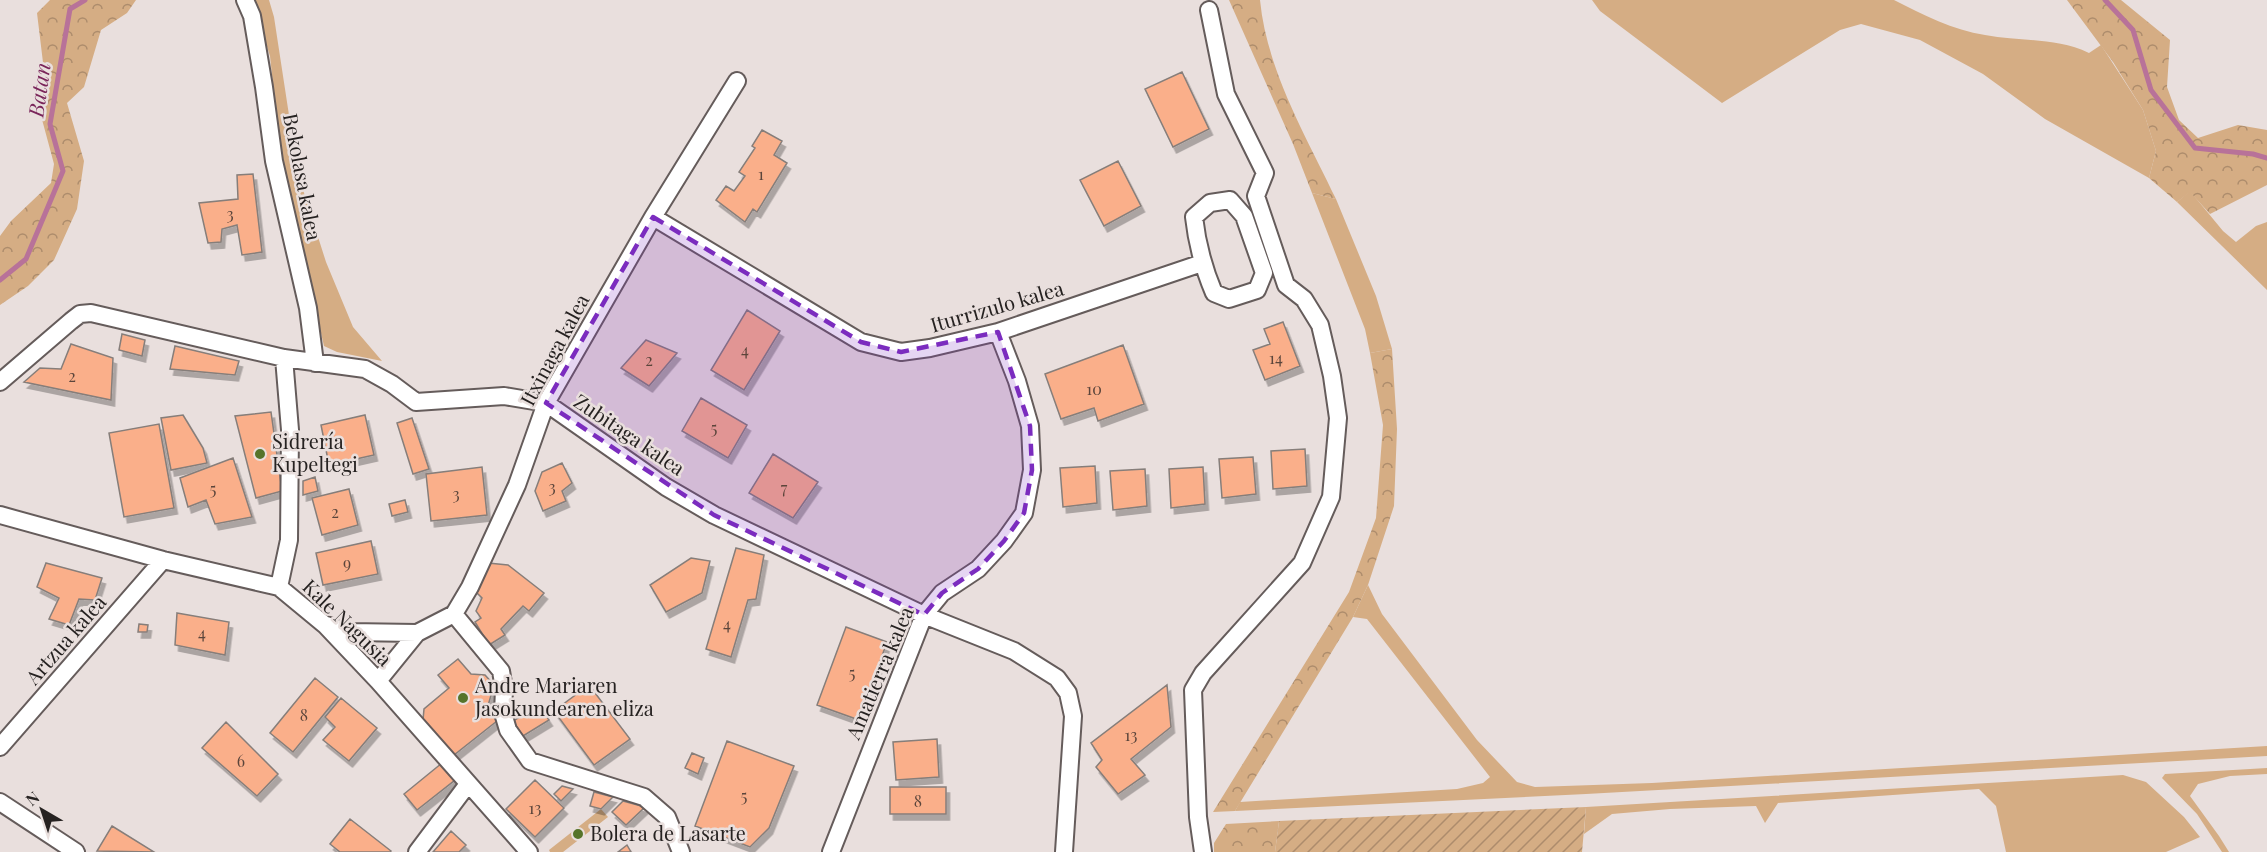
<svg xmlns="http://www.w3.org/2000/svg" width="2267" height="852" font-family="'Playfair Display',serif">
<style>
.green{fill:#d5ad84}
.forest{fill:url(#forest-crowns)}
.garden{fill:url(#garden-furrows)}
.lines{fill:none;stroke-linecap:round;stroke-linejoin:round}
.stream{stroke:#b87299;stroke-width:5}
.building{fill:#faaf8a;stroke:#867e7a;stroke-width:1.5;filter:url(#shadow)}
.street-casing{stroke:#655c5b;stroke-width:20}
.street{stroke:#fff;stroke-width:16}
.marked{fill:#7b2cbf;fill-opacity:0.2;stroke:#7b2cbf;stroke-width:4.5;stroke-dasharray:12 8;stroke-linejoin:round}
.poi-dot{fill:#56742a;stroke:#e9dfdd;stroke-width:2}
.labels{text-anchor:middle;stroke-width:5;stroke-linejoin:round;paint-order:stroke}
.number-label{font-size:16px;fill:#5b453b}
.street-label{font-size:20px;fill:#262221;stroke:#e9dfdd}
.poi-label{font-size:20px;fill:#262221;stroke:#e9dfdd;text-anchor:start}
.water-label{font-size:21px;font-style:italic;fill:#7a255a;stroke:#e9dfdd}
</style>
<defs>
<pattern id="forest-crowns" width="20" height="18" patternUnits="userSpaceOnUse" patternTransform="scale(1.5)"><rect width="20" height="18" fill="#d5ad84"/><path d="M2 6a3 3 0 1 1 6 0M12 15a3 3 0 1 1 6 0" fill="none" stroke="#ad8c6c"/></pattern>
<pattern id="garden-furrows" width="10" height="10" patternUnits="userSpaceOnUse" patternTransform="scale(1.5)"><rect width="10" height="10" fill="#d5ad84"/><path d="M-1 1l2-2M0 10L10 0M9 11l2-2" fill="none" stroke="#ad8c6c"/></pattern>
<filter id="shadow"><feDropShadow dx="3.5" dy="6" stdDeviation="0" flood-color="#0004"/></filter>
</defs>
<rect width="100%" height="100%" fill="#e9dfdd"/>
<!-- green -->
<path class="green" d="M252 0H269L274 17 298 174 326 262 353 327 382 361 337 352 324 346 291 203 278 131 270 56Z
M1592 0H1894C1923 15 1953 30 1985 35 2021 42 2055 37 2089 53L2101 45 2143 110 2156 151 2149 178 2045 119 1983 74 1920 40 1861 24 1840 30 1722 103 1600 11Z
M2190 191 2223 231 2236 242 2256 226 2267 222V290L2177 202Z
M1312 193 1336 199 1376 296 1392 349 1370 353 1365 329Z
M1368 585 1382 614 1477 740 1517 782 1535 787 1652 783 2267 746V756L1586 794 1235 811 1240 802 1457 789 1483 783 1490 777 1367 619 1353 617Z
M2267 768V774L2230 776 2198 784 2190 796 2219 836 2229 852H2222L2197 814 2162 778 2165 774Z
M2123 775 2146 782 2184 817 2200 837 2166 852H2006L1996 806 1979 789 1778 803 1765 823 1756 806 1670 809 1612 814 1584 834 1586 807Z
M601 809 608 817 563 852H550L549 850Z"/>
<!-- forest -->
<path class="forest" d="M50 0H136L127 13 101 30 84 87 67 103 84 161 77 209 54 260 28 286 0 305V236L11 221 51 183 54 164 40 112 45 79 37 13Z
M1229 0H1260C1267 71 1306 136 1336 199L1312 193 1293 144Z
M2067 0H2121L2170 40 2167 87 2179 120 2198 138 2238 125 2267 130V185L2210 214 2190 192 2177 202 2149 178 2156 151 2143 110 2113 62Z
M1392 349 1397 429 1394 506 1368 585 1353 617 1235 811 1213 812 1349 592 1376 518 1383 425 1370 353Z
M1279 821 1275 852H1214V843L1226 824Z"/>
<!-- garden -->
<path class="garden" d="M1586 807 1582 852H1275L1279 821Z"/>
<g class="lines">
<!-- stream -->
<path class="stream" d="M2105 0 2133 30 2151 90 2195 148 2253 154 2267 158
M0 280 26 259 63 171 50 124 70 9 85 0"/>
</g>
<!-- building -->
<path class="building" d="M1182 72 1209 129 1173 147 1145 89Z
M762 130 782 141 774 155 787 163 757 212 753 209 745 222 716 200 726 186 734 191 745 176 739 172 755 148 752 146Z
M1118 161 1141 206 1104 226 1080 180Z
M253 174 262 252 242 255 237 225 222 229 221 242 208 243 199 203 238 199 237 175Z
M747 310 780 331 744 390 711 370Z
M1283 322 1300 366 1265 380 1253 350 1270 344 1264 329Z
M122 334 145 340 142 356 119 350Z
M646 340 677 353 649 386 621 368Z
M71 344 113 358 111 400 24 382 40 368 61 369Z
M1123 345 1144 404 1098 421 1094 408 1061 419 1045 374Z
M175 346 239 361 235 375 170 369Z
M701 398 747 425 728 458 682 431Z
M271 412 282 491 256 498 235 416Z
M183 415 203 448 207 463 171 470 161 418Z
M365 415 374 455 329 465 321 425Z
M412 418 429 469 413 474 397 423Z
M159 424 174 508 124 517 109 433Z
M1305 449 1307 486 1273 489 1271 451Z
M773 454 818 482 793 518 749 493Z
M1253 457 1256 494 1222 498 1219 459Z
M233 458 252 517 215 524 206 500 188 507 180 478Z
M562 463 572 483 562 491 566 501 543 511 535 491 542 472Z
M1095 466 1097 503 1063 507 1060 468Z
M482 467 487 515 431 521 426 474Z
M1203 467 1205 504 1171 508 1169 469Z
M1145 469 1147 506 1113 510 1110 471Z
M315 477 318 491 303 495V481Z
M349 489 358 525 322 535 312 498Z
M405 500 408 512 392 516 389 504Z
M371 541 378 574 323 585 316 553Z
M736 548 764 555 756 599 748 600 731 657 706 649Z
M691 558 710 561 702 593 666 612 650 585Z
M46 563 102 578 95 600 79 599 69 625 49 619 59 598 37 587Z
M488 563 508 565 544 593 529 611 523 606 501 629 505 635 489 645 475 622 481 618 476 611 482 598 477 593Z
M177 613 229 622 225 655 175 645Z
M139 624 148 625 147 632H138Z
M846 627 887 642 859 720 817 705Z
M458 659 471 674 485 675 494 685 487 709 497 721 454 755 423 720 424 709 449 688 438 675Z
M315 678 338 697 293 752 270 733Z
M589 685 630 739 594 765 554 711Z
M1167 685 1171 727 1131 759 1145 775 1118 794 1096 767 1102 760 1091 743Z
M341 698 377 728 349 761 323 740 335 727 325 717Z
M539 705 549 720 523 736 513 721Z
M226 722 278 774 257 796 202 748Z
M937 739 939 777 896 780 893 742Z
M727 741 794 766 769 828 750 847 695 826Z
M692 753 704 758 698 774 685 768Z
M442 763 455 780 417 810 404 794Z
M535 780 564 808 535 837 506 809Z
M562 786 573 789 561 801 554 794Z
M890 787H946V814H890Z
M594 792 613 797 601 809 590 806Z
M623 801 645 807 626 825 612 812Z
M350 819 391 851 390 852H340L330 844Z
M112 826 154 852 97 851Z
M451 831 466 845 459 852H433Z
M627 845 631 852H618Z"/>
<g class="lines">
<defs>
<path id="street" d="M245 0 252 16 264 87 274 161 308 308 315 363
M1230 200 1244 216 1264 273 1257 290 1229 299 1214 293C1203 267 1197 244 1194 217L1210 203Z
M653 217 861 342 901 352 930 348 998 332 1202 263
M0 382 71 321 80 314 91 313 284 358 365 369 392 384 416 402 504 396 546 403 666 487 714 515 924 615 1014 651 1057 678 1068 693 1073 716 1064 852
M0 515 163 560 279 587 325 625 378 681 529 852
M279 587 289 540 290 430 284 358
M454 614 501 671 504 689 503 713 508 730 530 761 644 797 667 817 681 852
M326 625 349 632 417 633
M378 681 417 633 454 614 470 587 517 485 546 403 653 217 737 81
M0 747 163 560
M0 802 76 852
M417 852 468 784
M831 852 924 615 942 593 978 569 1004 541 1024 513 1032 470 1030 426 1017 381 998 332
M1203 852 1198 817 1193 690 1203 673 1302 563 1331 497 1338 418 1332 376 1320 325 1304 299 1286 285 1256 196 1265 173 1226 94 1209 10"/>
</defs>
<!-- street casing -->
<use href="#street" class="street-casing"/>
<!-- street -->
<use href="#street" class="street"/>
</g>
<!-- marked area -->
<path class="marked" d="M653 217 861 342 901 352 998 332 1030 426 1032 470 1024 513 1004 541 978 569 942 593 924 615 714 515 546 403Z"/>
<!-- markers -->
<g class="poi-dot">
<circle cx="260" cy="454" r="6"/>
<circle cx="463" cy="698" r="6"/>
<circle cx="578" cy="834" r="6"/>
</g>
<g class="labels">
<!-- number labels -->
<g class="number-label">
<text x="761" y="180">1</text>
<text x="230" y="220">3</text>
<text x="745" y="356">4</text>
<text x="1276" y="364">14</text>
<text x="649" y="366">2</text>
<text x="72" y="382">2</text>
<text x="1094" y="395">10</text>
<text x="714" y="434">5</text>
<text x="552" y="493">3</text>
<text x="784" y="494">7</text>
<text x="213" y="495">5</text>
<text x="456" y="500">3</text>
<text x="335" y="518">2</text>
<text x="347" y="569">9</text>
<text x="727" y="630">4</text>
<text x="202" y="639">4</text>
<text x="852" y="679">5</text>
<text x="304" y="721">8</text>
<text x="1131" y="741">13</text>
<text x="241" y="767">6</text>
<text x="744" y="802">5</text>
<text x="918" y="807">8</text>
<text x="535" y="814">13</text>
</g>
<!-- street labels -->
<g class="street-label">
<text transform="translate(302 177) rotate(79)" y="7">Bekolasa kalea</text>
<text transform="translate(997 307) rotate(-16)" y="7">Iturrizulo kalea</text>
<text transform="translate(555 350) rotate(-62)" y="7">Itxinaga kalea</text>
<text transform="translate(629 435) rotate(34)" y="7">Zubitaga kalea</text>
<text transform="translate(347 623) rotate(44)" y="7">Kale Nagusia</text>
<text transform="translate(66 640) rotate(-49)" y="7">Artzua kalea</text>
<text transform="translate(880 673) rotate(-67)" y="7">Amatierra kalea</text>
</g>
<!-- poi labels -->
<g class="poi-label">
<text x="272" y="449">Sidrería<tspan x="272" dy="23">Kupeltegi</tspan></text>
<text x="475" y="693">Andre Mariaren<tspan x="475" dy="23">Jasokundearen eliza</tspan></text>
<text x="590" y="841">Bolera de Lasarte</text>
</g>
<!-- water labels -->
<g class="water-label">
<text transform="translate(40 90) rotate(-82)" y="7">Batan</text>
</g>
</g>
<!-- north arrow -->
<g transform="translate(42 810) rotate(321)" stroke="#e9dfdd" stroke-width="4.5" paint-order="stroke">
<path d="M0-4.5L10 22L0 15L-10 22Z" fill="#262221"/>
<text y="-9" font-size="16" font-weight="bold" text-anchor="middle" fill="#262221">N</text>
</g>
</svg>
